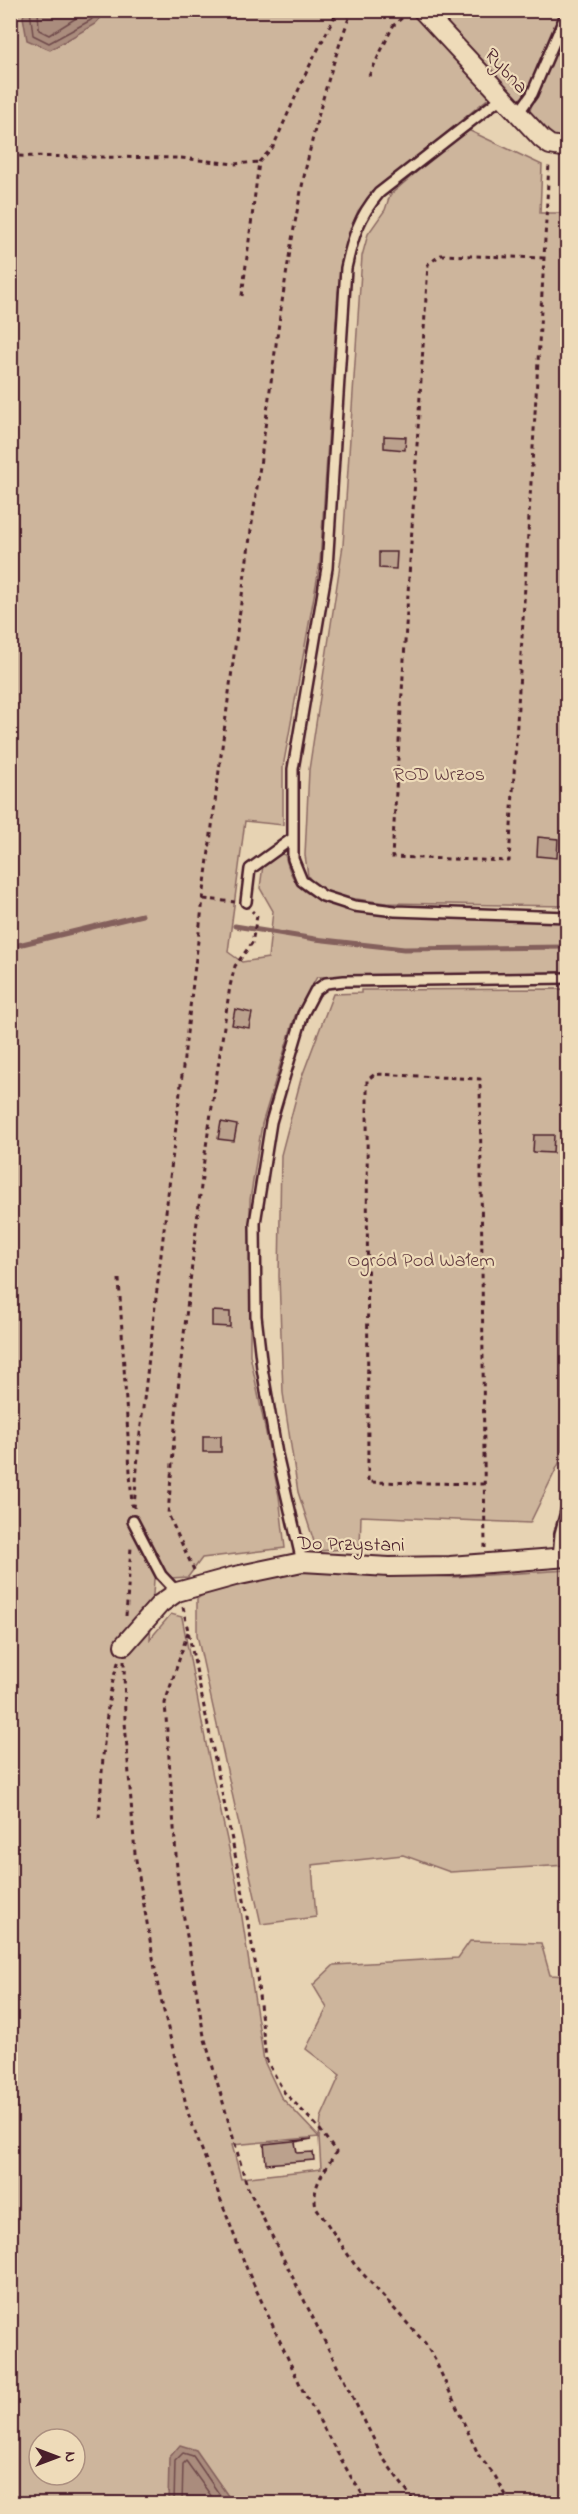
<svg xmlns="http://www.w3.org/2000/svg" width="578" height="2514" font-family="'Indie Flower',sans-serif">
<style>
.green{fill:#cdb59c;stroke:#8c6a64;stroke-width:1.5;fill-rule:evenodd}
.water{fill:#aa8c7d;stroke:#84605c;stroke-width:1.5}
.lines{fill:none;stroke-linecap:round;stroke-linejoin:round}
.shore{stroke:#704b4c;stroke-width:1.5}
.stream{stroke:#84605c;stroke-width:5}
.building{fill:#bba18d;stroke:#4a1f2b;stroke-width:1.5}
.service-casing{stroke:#4a1f2b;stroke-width:14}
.minor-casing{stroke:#4a1f2b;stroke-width:22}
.path{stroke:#4a1f2b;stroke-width:3;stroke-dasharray:4.5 4.5;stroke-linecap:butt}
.service{stroke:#eedbb9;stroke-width:9}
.minor{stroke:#eedbb9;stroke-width:18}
.labels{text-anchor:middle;stroke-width:4.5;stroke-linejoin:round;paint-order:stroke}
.street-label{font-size:20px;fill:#4a1f2b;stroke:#eedbb9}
.park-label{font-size:20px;fill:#643d42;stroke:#eedbb9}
</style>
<rect width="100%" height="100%" fill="#e7d3b3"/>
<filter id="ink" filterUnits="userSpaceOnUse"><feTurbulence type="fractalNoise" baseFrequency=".0167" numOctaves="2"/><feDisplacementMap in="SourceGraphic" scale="12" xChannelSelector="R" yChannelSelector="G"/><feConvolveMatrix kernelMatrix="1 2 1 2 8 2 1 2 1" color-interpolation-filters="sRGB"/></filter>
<g filter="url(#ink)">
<!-- green -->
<path class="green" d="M10 11H414L491 96 373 193 358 211 349 233 338 292 320 563 283 767V825L245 821 228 952 242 962 268 958 273 911 260 888 263 865 279 853 285 855C288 867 291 878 301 888 339 925 506 918 562 919L567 923V970L563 972 317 977 295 1016 262 1124 250 1200V1355L279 1496 285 1548 202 1558 188 1577 154 1579 150 1639 171 1614 182 1617 207 1749 237 1885 264 2061 281 2097 319 2137 321 2118 340 2075 306 2049 327 2008 313 1985 334 1965 458 1958 470 1941 541 1943 550 1975 567 1976V2503H11ZM319 2137 321 2169 241 2178 232 2145ZM39 2439H75V2475H39Z
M427 11H562L553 34 565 28 568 50 567 142C549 138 539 129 528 115L550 59C541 73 532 97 514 101Z
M466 129 542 165 540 213H567V906L386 903 334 896 315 886 308 876 305 855 309 770 343 545 362 256 368 234 385 210 390 195Z
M564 989 561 1459 530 1523 361 1516 360 1548 317 1551 298 1492 283 1393 279 1276 281 1155 301 1079 333 994 361 993V990Z
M567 1570V1865L450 1872 403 1855 312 1865 316 1917 261 1924 197 1635V1599L208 1591 296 1571 455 1577Z"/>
<!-- water -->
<path class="water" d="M25 11V10L107 11 95 24 50 50 27 40 23 17Z
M180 2445 196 2450 233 2503H168L169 2458Z"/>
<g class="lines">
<!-- shore -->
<path class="shore" d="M30 10 33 35 49 43 91 20 99 10
M38 10 39 30 49 35 89 10
M174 2504 175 2461 183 2453 193 2456 226 2504
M182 2504 183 2464 186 2461 217 2504"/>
<!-- stream -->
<path class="stream" d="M235 926 315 939 404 949 566 947
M10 947 142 915"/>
</g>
<!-- building -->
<path class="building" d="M565 199H568V213H565Z
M384 436 406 437 405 450 384 448Z
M379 552H397L396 569 379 568Z
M538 837 558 839 557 858 537 856Z
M235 1009 252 1013 249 1028 232 1025Z
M221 1122 237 1125 234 1141 218 1139Z
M534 1135H554L553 1153 533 1152Z
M212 1311 230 1312V1327L212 1326Z
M203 1436H221V1452H203Z
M312 2139 295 2142 297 2153 313 2152 314 2160 266 2164 264 2144Z"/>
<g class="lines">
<defs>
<path id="service" d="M501 98 379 193C358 218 353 237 346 268L327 568 293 769V859L302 881 323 896 354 906 395 911 568 917
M517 115 532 94 567 12
M246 902 250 869 293 838
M133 1521 161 1575 177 1592
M558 1558 560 1534 568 1504
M302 1562 277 1454 262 1368 256 1316 255 1223 271 1122 303 1014 315 991 326 983 344 981 568 978"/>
<path id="minor" d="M422 10 542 139 550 145 568 148
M124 1645 160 1604 177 1592 235 1576 302 1562 389 1567 450 1566 568 1557"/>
</defs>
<!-- service casing -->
<use href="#service" class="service-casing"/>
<!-- minor casing -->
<use href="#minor" class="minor-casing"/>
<!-- path -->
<path class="path" d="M369 76 393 26 406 14
M10 156 181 158 234 164 259 162
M544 258 441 255 428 264 392 857 509 861 544 258 549 163
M242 296 259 162 273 147 307 71 338 10
M204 899 235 902
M119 1279 132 1507
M484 1484 368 1482 367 1080 375 1074 480 1079 485 1548
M134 1508 139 1442C176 1131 210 819 254 509 278 342 291 169 352 10
M194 1570 168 1514 179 1378 204 1160 230 986 235 966 252 943 257 916 252 911
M183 1607 241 1883 256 1967 266 2059 284 2092 318 2127 336 2152C325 2171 311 2185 316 2207L355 2265 425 2343 435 2360 479 2456 495 2476 511 2504
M126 1616 131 1547
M188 1632 165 1703 178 1883 204 2036 247 2186 383 2458 416 2504
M124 1661 125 1722 135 1854 158 1986 188 2113 248 2272 303 2391 351 2477 369 2504
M99 1818C103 1770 103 1705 119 1660"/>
<!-- service -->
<use href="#service" class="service"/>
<!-- minor -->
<use href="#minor" class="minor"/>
</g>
</g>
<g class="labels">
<!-- street labels -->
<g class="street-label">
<text transform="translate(507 70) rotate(47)" y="7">Rybna</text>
<text transform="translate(351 1543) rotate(1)" y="7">Do Przystani</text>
</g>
<!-- park labels -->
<g class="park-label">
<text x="439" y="780">ROD Wrzos</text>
<text x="421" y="1266">Ogród Pod Wałem</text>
</g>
</g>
<!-- margin -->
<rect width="578" height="2514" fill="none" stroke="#eedbb9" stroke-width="36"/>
<rect x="18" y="18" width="542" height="2478" fill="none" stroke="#4a1f2b" stroke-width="2" filter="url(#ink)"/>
<!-- north arrow -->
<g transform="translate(57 2457) rotate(90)"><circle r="28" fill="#eedbb9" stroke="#ac9080" stroke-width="1.5"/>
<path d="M0-4.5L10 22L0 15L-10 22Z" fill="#4a1f2b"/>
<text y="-9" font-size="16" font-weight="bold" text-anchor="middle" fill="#4a1f2b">N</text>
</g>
</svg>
